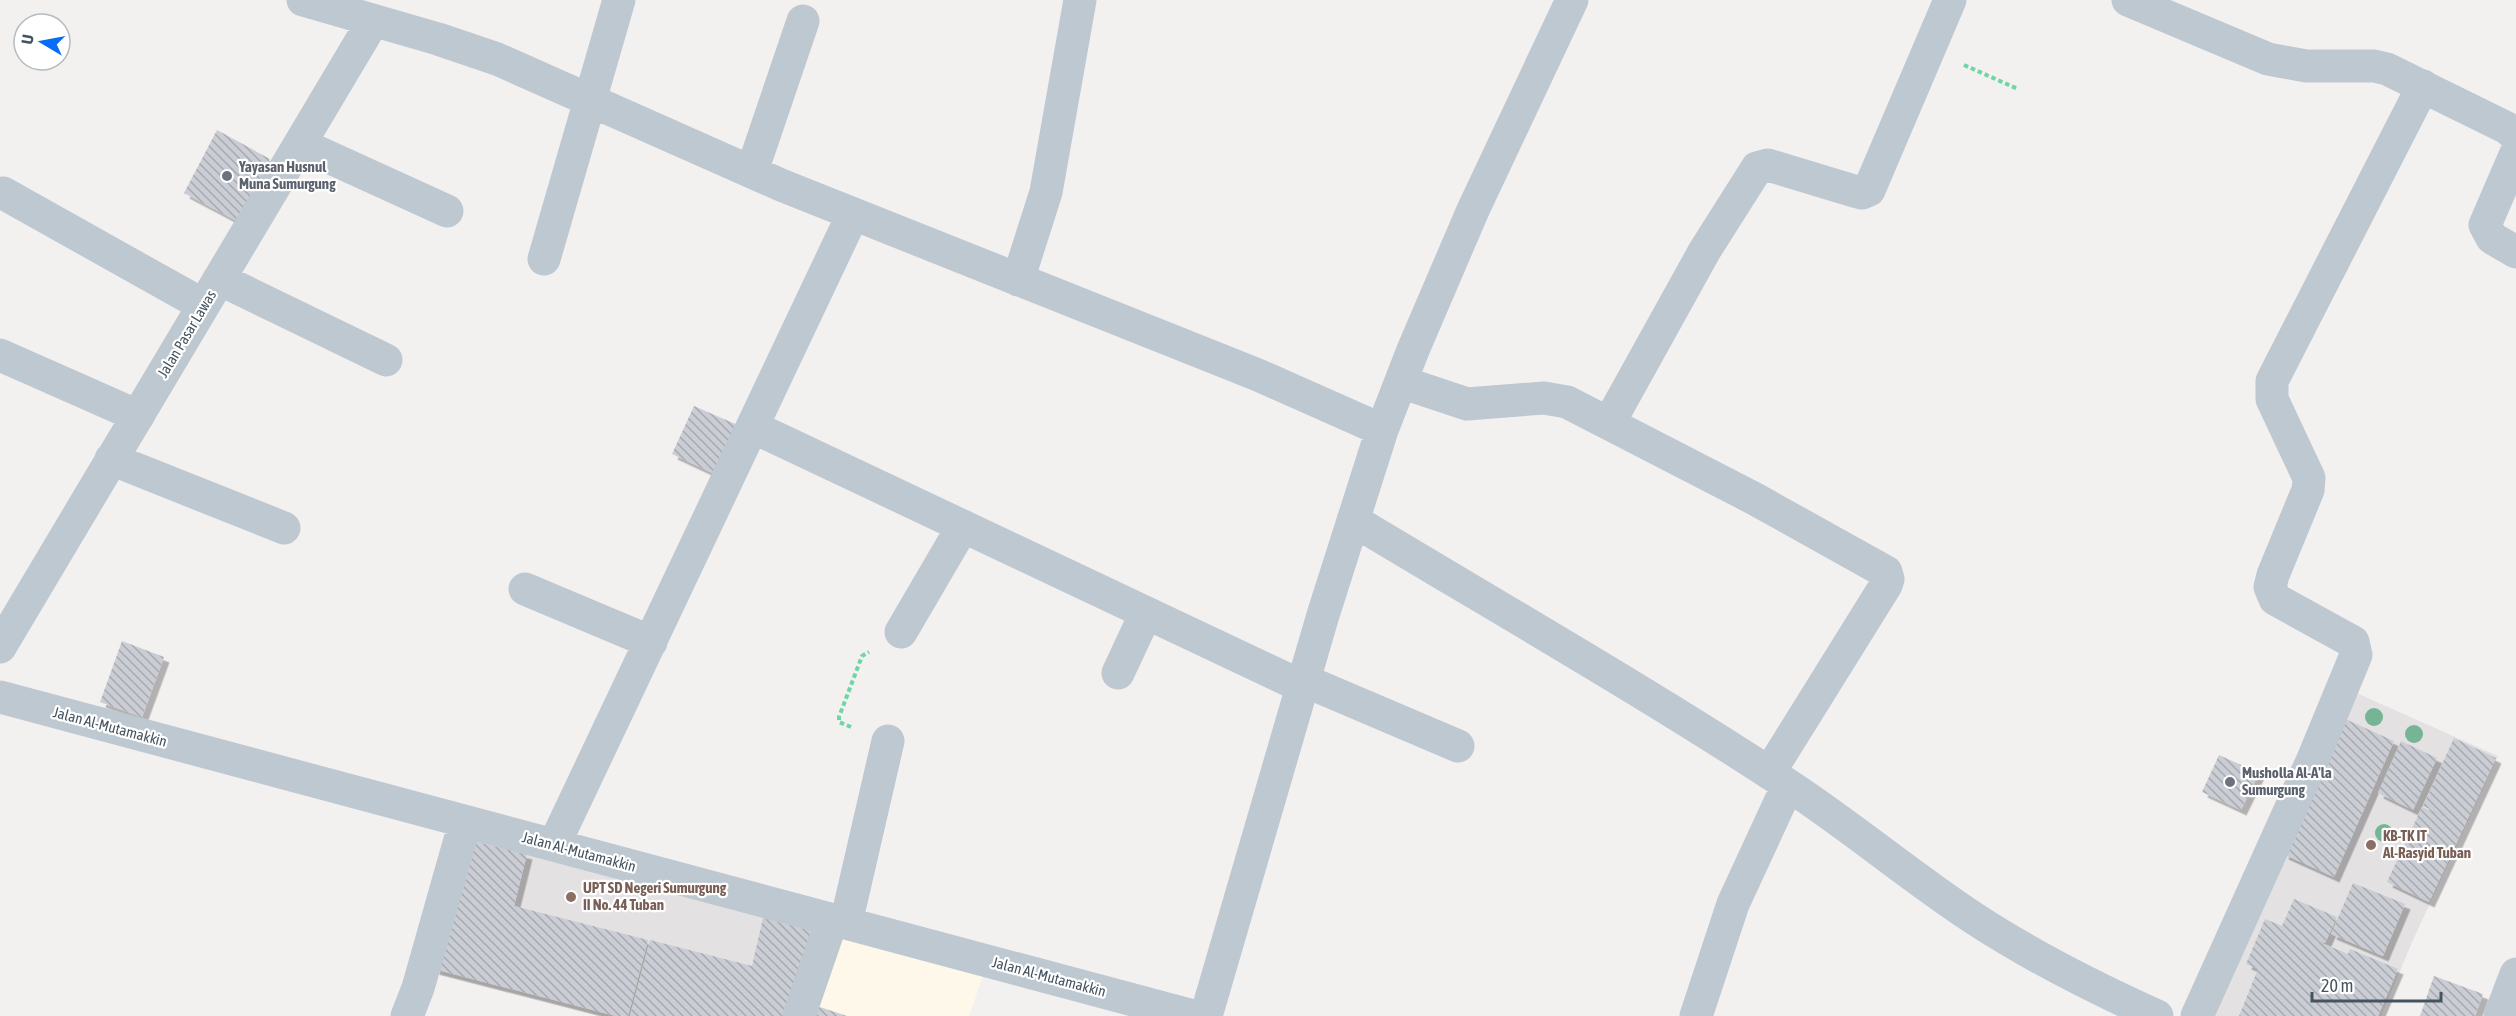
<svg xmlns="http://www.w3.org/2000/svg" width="2516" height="1016" font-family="'Asap Condensed',sans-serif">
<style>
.commercial{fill:#fef8ea}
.education{fill:#e4e1e2}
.building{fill:url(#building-back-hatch);filter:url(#shadow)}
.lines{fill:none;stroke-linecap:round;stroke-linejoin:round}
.path{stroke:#70d5a5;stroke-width:4;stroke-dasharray:4.5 3;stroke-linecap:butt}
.minor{stroke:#bdc8d1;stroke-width:33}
.tree{fill:#75b595}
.worship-dot{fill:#6b7280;stroke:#fff;stroke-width:2}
.education-dot{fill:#8d6e63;stroke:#fff;stroke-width:2}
.labels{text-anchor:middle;stroke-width:4.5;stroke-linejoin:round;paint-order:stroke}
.worship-label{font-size:15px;font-weight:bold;fill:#5b616d;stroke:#fff;text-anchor:start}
.street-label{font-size:15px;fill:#465460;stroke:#fff}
.education-label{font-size:15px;font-weight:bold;fill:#785e54;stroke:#fff;text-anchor:start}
</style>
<defs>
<pattern id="building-back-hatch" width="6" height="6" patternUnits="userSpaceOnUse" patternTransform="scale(1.5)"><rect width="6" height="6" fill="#cacdd3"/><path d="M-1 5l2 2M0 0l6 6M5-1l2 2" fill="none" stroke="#a6a9af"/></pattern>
<filter id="shadow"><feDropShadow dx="5.5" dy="5.5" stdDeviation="0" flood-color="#0004"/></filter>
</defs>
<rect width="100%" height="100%" fill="#f3f0f0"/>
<!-- commercial -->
<path class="commercial" d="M836 936 983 976 969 1016H806Z"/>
<!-- education -->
<path class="education" d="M2352 691 2498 756 2413 940 2381 1016H2209Z
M469 839 823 932 793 1016H599L431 973Z"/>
<!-- building -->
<path class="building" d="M217 130 270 159 237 221 184 193Z
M694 406 740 426 717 475 672 454Z
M122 641 164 657 142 717 100 702Z
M2343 718 2394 741 2334 877 2283 854Z
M2454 738 2496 758 2429 902 2387 882 2422 807 2457 822 2423 806Z
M2401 741 2437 758 2413 810 2378 793Z
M2219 755 2259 773 2241 810 2202 792Z
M469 840 527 854 514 906 648 940 628 1016H616L434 969Z
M2353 883 2405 904 2383 956 2331 934Z
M2294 899 2337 917 2325 943 2305 936 2348 954 2350 949 2398 969 2378 1016H2239L2258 969 2246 964 2265 919 2282 926Z
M763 918 821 933 792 1016H630L650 940 752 966Z
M2434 976 2483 994 2475 1016H2420Z
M817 1006 847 1016H814Z"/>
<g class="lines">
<!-- path -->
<path class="path" d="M1964 65 2018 89
M851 727 839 722V717L862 656 869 652"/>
<!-- minor -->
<path class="minor" d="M303 0 438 39 497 59 781 185 1258 375 1382 430
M2128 0 2268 59 2306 66H2374L2387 69 2507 128 2516 136
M300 144 447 211
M2516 153 2485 225 2492 238 2516 252
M752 171 803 21
M3 193 203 305
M544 259 619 0
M219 279 386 360
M1018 280 1046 192 1080 0
M0 355 138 416
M1401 382 1467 404 1544 398 1567 402 1755 499 1886 572 1888 579 1886 585 1769 773
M1609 423 1705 250 1757 168 1768 165 1854 191 1862 193 1869 190 1950 0
M753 427 1301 686
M111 459 284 528
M1353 520C1499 608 1648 693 1791 787 1853 828 1910 876 1972 917 2031 956 2093 987 2157 1016
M525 589 651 642
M901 632 963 526
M0 647 373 21
M1118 673 1146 613
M1303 680 1458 746
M0 697 1193 1016
M554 845 853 214
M846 923 888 741
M407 1016 418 988 465 822
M799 1016 832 920
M1206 1016 1323 615 1382 430 1413 350 1473 210 1572 0
M1696 1016 1733 904 1788 785
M2197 1016 2313 759 2356 655 2353 642 2275 599 2270 587 2273 575 2308 490 2309 478 2272 399V381L2423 86
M2500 1016 2516 974"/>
</g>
<!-- trees -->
<g class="tree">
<circle cx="2374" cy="717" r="9"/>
<circle cx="2414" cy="734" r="9"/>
<circle cx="2384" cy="833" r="9"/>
</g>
<!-- markers -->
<g class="worship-dot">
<circle cx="227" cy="176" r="6"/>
<circle cx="2230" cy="782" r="6"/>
</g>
<g class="education-dot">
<circle cx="2371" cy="845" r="6"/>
<circle cx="571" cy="897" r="6"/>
</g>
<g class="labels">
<!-- worship labels -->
<g class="worship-label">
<text x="239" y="172">Yayasan Husnul<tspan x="239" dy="17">Muna Sumurgung</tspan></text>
<text x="2242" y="778">Musholla Al-A'la<tspan x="2242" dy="17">Sumurgung</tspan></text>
</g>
<!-- street labels -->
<g class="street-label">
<text transform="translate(187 334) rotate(-59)" y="5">Jalan Pasar Lawas</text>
<text transform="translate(110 727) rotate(15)" y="5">Jalan Al-Mutamakkin</text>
<text transform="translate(579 852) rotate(15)" y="5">Jalan Al-Mutamakkin</text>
<text transform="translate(1049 977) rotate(15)" y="5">Jalan Al-Mutamakkin</text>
</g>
<!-- education labels -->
<g class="education-label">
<text x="2383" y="841">KB-TK IT<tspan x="2383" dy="17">Al-Rasyid Tuban</tspan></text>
<text x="583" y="893">UPT SD Negeri Sumurgung<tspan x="583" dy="17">II No. 44 Tuban</tspan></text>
</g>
</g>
<!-- north arrow -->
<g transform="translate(42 42) rotate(280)"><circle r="28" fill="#ffffff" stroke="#b5bbbf" stroke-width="1.5"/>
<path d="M0-4.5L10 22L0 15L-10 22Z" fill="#086cf6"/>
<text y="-9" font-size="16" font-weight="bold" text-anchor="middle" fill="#465460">U</text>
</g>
<!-- scale -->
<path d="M2312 992v9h129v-9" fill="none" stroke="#465460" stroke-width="3"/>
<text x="2321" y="992" font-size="18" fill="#465460" stroke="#ffffff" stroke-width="4.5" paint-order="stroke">20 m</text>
</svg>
